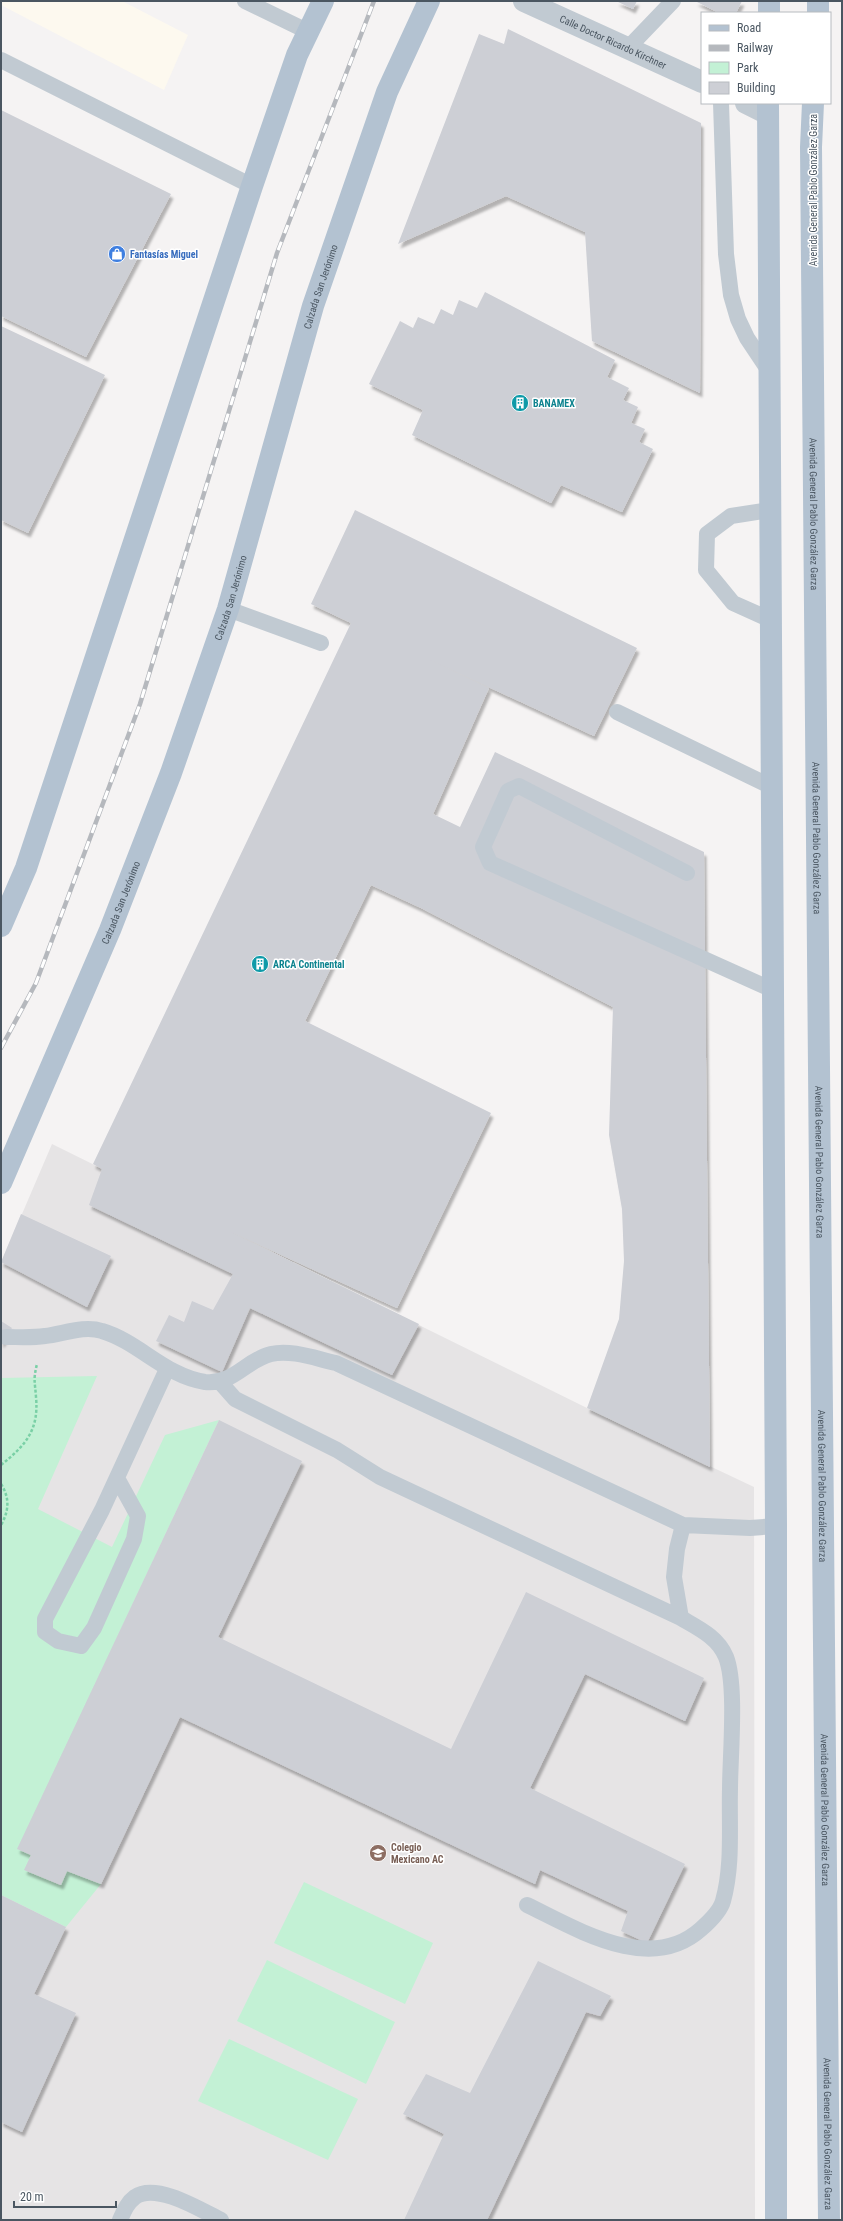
<svg xmlns="http://www.w3.org/2000/svg" width="843" height="2221" font-family="'Roboto Condensed',sans-serif">
<style>
.commercial{fill:#fdf9ef}
.education{fill:#e6e4e5}
.green{fill:#c3f1d5}
.building{fill:#cdcfd5;filter:url(#shadow)}
.lines{fill:none;stroke-linecap:round;stroke-linejoin:round}
.path{stroke:#7ad0a6;stroke-width:2.5;stroke-dasharray:3 2;stroke-linecap:butt}
.service{stroke:#c1cad2;stroke-width:16}
.minor{stroke:#c1cad2;stroke-width:22}
.primary{stroke:#b3c2d1;stroke-width:22}
.rail-casing{stroke:#b5b8bd;stroke-width:4.5}
.rail{stroke:#fff;stroke-width:3;stroke-dasharray:9;stroke-linecap:butt}
.labels{text-anchor:middle;stroke-width:3;stroke-linejoin:round;paint-order:stroke}
.street-label{font-size:10px;fill:#4a5661;stroke:#fff}
.shop-label{font-size:10px;font-weight:bold;fill:#366cbe;stroke:#fff;text-anchor:start}
.culture-label{font-size:10px;font-weight:bold;fill:#0d838f;stroke:#fff;text-anchor:start}
.education-label{font-size:10px;font-weight:bold;fill:#785e54;stroke:#fff;text-anchor:start}
</style>
<defs>
<filter id="shadow"><feDropShadow dx="2.5" dy="4.5" stdDeviation="1" flood-color="#0004"/></filter>
</defs>
<rect width="100%" height="100%" fill="#f5f3f3"/>
<!-- commercial -->
<path class="commercial" d="M1 1H122L188 35 164 90 1 5Z"/>
<!-- education -->
<path class="education" d="M52 1144 587 1408 754 1487 755 2220H1V1263Z"/>
<!-- green -->
<path class="green" d="M97 1376 38 1509 112 1547 165 1435 219 1420 18 1849 31 1855 25 1870 60 1885 67 1871 101 1884 66 1927 1 1895V1378Z
M304 1882 433 1943 405 2004 274 1943Z
M267 1960 395 2022 366 2084 237 2021Z
M229 2039 358 2099 328 2160 198 2101Z"/>
<!-- building -->
<path class="building" d="M616 1H637L633 9Z
M695 1H742L736 13H719Z
M508 29 701 123 700 393 592 341 585 232 506 196 398 244 479 34 504 44Z
M1 110 171 194 86 357 1 316Z
M485 292 615 360 607 377 629 388 623 400 638 407 631 423 645 429 639 442 653 449 622 512 561 485 551 503 412 435 423 410 369 384 400 321 413 328 418 317 434 324 441 309 453 315 459 300 477 308Z
M1 326 105 375 28 533 1 520Z
M355 510 637 648 594 736 428 659 489 688 433 814 460 827 495 752 704 852 710 1467 587 1408 619 1319 624 1261 622 1209 609 1135 613 1007 421 908 371 885 305 1021 491 1113 397 1308 229 1231 419 1324 392 1375 250 1308 222 1372 156 1341 169 1315 184 1322 192 1301 213 1310 233 1274 89 1205 102 1169 93 1164 351 623 311 604Z
M21 1214 111 1256 87 1307 1 1262Z
M1 1321 12 1328 1 1344Z
M219 1420 302 1461 218 1637 451 1749 526 1592 704 1678 685 1721 585 1674 530 1788 685 1864 647 1943 621 1931 628 1911 540 1870 535 1884 180 1717 101 1884 67 1871 61 1885 24 1870 31 1855 17 1849Z
M1 1895 66 1927 34 1994 76 2013 22 2132 1 2122Z
M538 1961 611 1996 600 2016 586 2012 487 2220H404L444 2134 403 2114 426 2074 470 2093Z"/>
<g class="lines">
<!-- path -->
<path class="path" d="M1 1465C26 1445 39 1430 36 1397 35 1382 33 1380 37 1364
M1 1484C10 1498 9 1511 1 1525"/>
<!-- service -->
<path class="service" d="M245 1 309 32
M628 48 673 1
M1 60 252 186
M721 103 726 254 731 295 738 319 747 338 769 371
M770 510 731 516 707 534 706 570 733 603 771 620
M228 609 321 643
M617 712 772 787
M687 873 519 786 508 791 483 847 490 863 773 990
M6 1337C19 1337 32 1338 45 1336 63 1334 84 1325 102 1331 139 1342 165 1376 205 1382 233 1385 246 1360 271 1354 291 1349 317 1359 336 1363L683 1525 750 1528 776 1526
M220 1382 235 1399 337 1450 380 1477 681 1618C698 1628 718 1637 726 1657 737 1685 730 1757 730 1789 729 1826 733 1865 723 1901 720 1912 709 1922 701 1929 650 1975 577 1929 527 1905
M117 1478 138 1516 134 1539 94 1628 81 1646 58 1641 45 1632V1619L102 1510 167 1369
M681 1618 674 1577 677 1549 683 1525
M120 2220C124 2211 127 2203 135 2197 156 2182 201 2210 221 2220"/>
<!-- minor -->
<g class="minor">
<path id="s1" d="M524 1 702 82"/>
<path d="M746 103 768 114"/>
</g>
<!-- primary -->
<g class="primary">
<path d="M769 1V13"/>
<path d="M818 13V1"/>
<path d="M768 103 776 1526V2220"/>
<path id="s2" d="M813 103 811 147 829 2220"/>
<path d="M1 926 26 868 252 186 297 55 323 1"/>
<path id="s3" d="M1 1183 110 930 171 773 228 609 313 306 387 92 429 1"/>
</g>
<defs>
<path id="rail" d="M1 1048 36 983 140 704 277 253 374 1"/>
</defs>
<!-- rail casing -->
<use href="#rail" class="rail-casing"/>
<!-- rail -->
<use href="#rail" class="rail"/>
</g>
<!-- icons -->
<defs>
<symbol id="shop-disc" viewBox="-11 -11 22 22"><circle r="9.5" fill="#3f7fe0" stroke="#fff"/><path d="M-5-2.5h2.3a2.7 3.5 0 0 1 5.4 0H5L5.5 6h-11ZM-1.5-2.5h3a1.5 2.3 0 0 0-3 0Z" fill="#fff"/></symbol>
<symbol id="building-disc" viewBox="-11 -11 22 22"><circle r="9.5" fill="#0f9aa8" stroke="#fff"/><path d="M-4-6H4V6H1V3H-1V6H-4ZM-2.5-4.3h1.7v1.8h-1.7ZM.8-4.3h1.7v1.8H.8ZM-2.5-1h1.7V.8h-1.7ZM.8-1h1.7V.8H.8Z" fill="#fff"/></symbol>
<symbol id="school-disc" viewBox="-11 -11 22 22"><circle r="9.5" fill="#8d6e63" stroke="#fff"/><path d="M0-5L7-2L0 1L-7-2ZM-4 1L0 2.5L4 1V4Q0 6-4 4Z" fill="#fff"/></symbol>
</defs>
<g fill-rule="evenodd">
<use href="#shop-disc" x="107" y="244" width="20" height="20"/>
<use href="#building-disc" x="510" y="393" width="20" height="20"/>
<use href="#building-disc" x="250" y="954" width="20" height="20"/>
<use href="#school-disc" x="368" y="1843" width="20" height="20"/>
</g>
<g class="labels">
<!-- street labels -->
<g class="street-label">
<text dy="4" stroke="none"><textPath href="#s1" startOffset="98">Calle Doctor Ricardo Kirchner</textPath></text>
<text transform="translate(813 190) rotate(-90)" y="4">Avenida General Pablo González Garza</text>
<text dy="4" stroke="none"><textPath href="#s3" startOffset="953">Calzada San Jerónimo</textPath></text>
<text dy="4" stroke="none"><textPath href="#s2" startOffset="411">Avenida General Pablo González Garza</textPath></text>
<text dy="4" stroke="none"><textPath href="#s3" startOffset="629">Calzada San Jerónimo</textPath></text>
<text dy="4" stroke="none"><textPath href="#s2" startOffset="735">Avenida General Pablo González Garza</textPath></text>
<text dy="4" stroke="none"><textPath href="#s3" startOffset="305">Calzada San Jerónimo</textPath></text>
<text dy="4" stroke="none"><textPath href="#s2" startOffset="1059">Avenida General Pablo González Garza</textPath></text>
<text dy="4" stroke="none"><textPath href="#s2" startOffset="1383">Avenida General Pablo González Garza</textPath></text>
<text dy="4" stroke="none"><textPath href="#s2" startOffset="1707">Avenida General Pablo González Garza</textPath></text>
<text dy="4" stroke="none"><textPath href="#s2" startOffset="2031">Avenida General Pablo González Garza</textPath></text>
</g>
<!-- shop labels -->
<g class="shop-label">
<text x="130" y="258">Fantasías Miguel</text>
</g>
<!-- culture labels -->
<g class="culture-label">
<text x="533" y="407">BANAMEX</text>
<text x="273" y="968">ARCA Continental</text>
</g>
<!-- education labels -->
<g class="education-label">
<text x="391" y="1851">Colegio<tspan x="391" dy="12">Mexicano AC</tspan></text>
</g>
</g>
<!-- border -->
<rect width="843" height="2221" fill="none" stroke="#4a5661" stroke-width="4"/>
<!-- legend -->
<rect x="701" y="12" width="130" height="92" fill="#ffffff" stroke="#b7bbc0"/>
<rect x="709" y="25" width="20" height="6" fill="#b3c2d1" stroke="#b7bbc0"/>
<text x="737" y="32" font-size="12" fill="#4a5661">Road</text>
<rect x="709" y="45" width="20" height="6" fill="#b5b8bd" stroke="#b7bbc0"/>
<text x="737" y="52" font-size="12" fill="#4a5661">Railway</text>
<rect x="709" y="62" width="20" height="12" fill="#c3f1d5" stroke="#b7bbc0"/>
<text x="737" y="72" font-size="12" fill="#4a5661">Park</text>
<rect x="709" y="82" width="20" height="12" fill="#cdcfd5" stroke="#b7bbc0"/>
<text x="737" y="92" font-size="12" fill="#4a5661">Building</text>
<!-- scale -->
<path d="M14 2201v6h102v-6" fill="none" stroke="#4a5661" stroke-width="2"/>
<text x="20" y="2201" font-size="12" fill="#4a5661" stroke="#ffffff" stroke-width="3" paint-order="stroke">20 m</text>
</svg>
